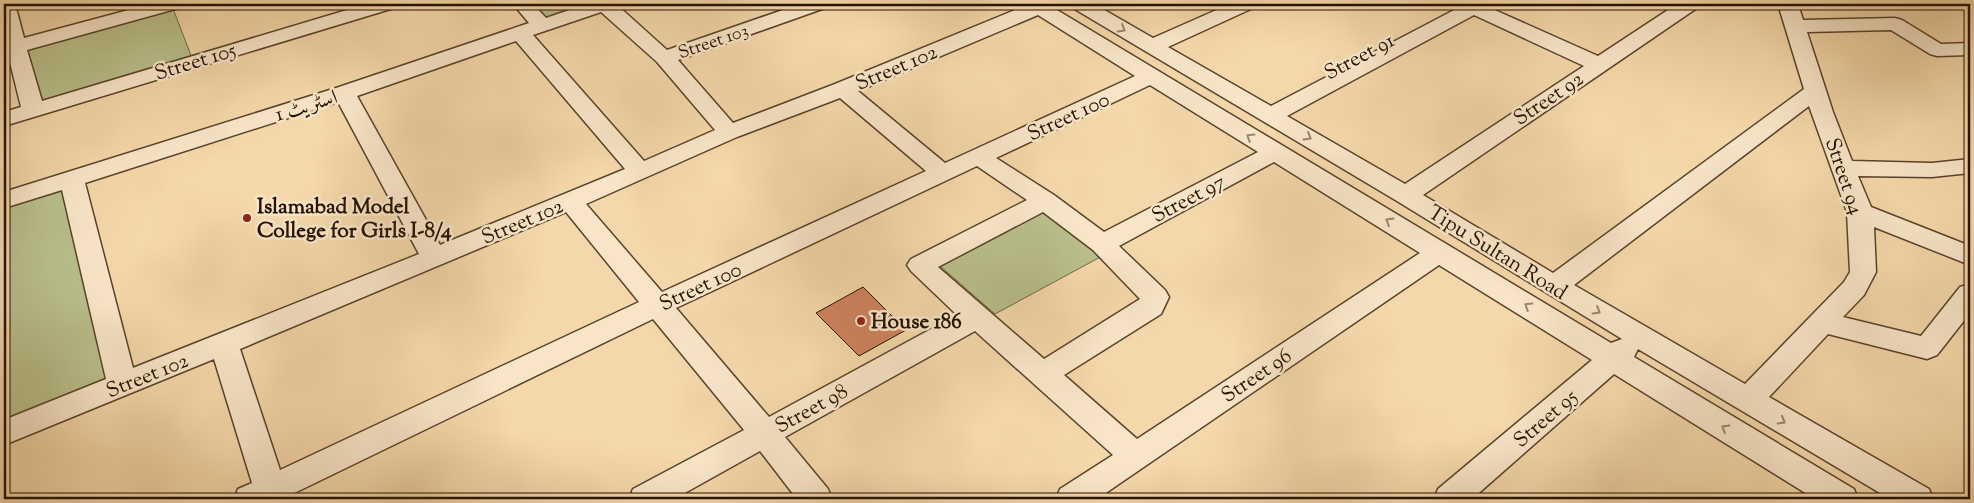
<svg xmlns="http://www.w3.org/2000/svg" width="1974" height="503" font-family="'Sorts Mill Goudy',Amiri,serif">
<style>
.green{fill:#b9bf8b;stroke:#6e6846}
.building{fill:#cd835f;stroke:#241200}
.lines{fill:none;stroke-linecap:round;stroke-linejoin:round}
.minor-casing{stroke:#58432a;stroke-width:3}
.minor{fill:#f8e5c8;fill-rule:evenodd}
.oneway{stroke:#99866e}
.poi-dot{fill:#8f2418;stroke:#f8e5c8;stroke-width:2}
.labels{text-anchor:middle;stroke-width:5;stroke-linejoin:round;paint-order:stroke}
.far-street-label{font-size:18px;fill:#241200;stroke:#f8e5c8}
.street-label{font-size:21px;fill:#241200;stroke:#f8e5c8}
.poi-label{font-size:21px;font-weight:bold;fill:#241200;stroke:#f8e5c8;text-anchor:start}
</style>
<rect width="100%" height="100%" fill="#f4d7aa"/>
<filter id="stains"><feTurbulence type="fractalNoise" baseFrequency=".004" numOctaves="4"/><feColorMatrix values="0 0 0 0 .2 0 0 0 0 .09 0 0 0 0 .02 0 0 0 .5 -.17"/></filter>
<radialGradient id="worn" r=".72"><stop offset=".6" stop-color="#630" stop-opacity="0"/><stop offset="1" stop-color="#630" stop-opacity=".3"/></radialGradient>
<!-- green -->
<path class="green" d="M530 4H598L545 21Z
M172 6 192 58 39 105 23 47Z
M67 185 111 382 4 425V206Z
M1052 199 1117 248 995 314 932 259Z"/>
<!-- building -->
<path class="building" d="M863 287 906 330 859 356 816 313Z"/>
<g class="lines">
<defs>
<path id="minor" d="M4 4H15L24 38 151 4H182L179 8 27 50 42 101 367 4H397L394 8 4 126V112L21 107 4 38Z
M513 4H533L546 18 587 4H616L667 50 800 4H828L825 8 678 60 733 123 835 84 1025 6 1024 4H1047L1611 343 1622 339 1397 201 1073 8 1070 4H1094L1153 38 1230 4H1256L1253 8 1168 47 1271 106 1458 8 1455 4H1490L1488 7 1598 56 1677 4H1700L1697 8 1423 195 1553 273 1804 89 1778 4H1798L1803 20 1895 18 1902 20 1941 44 1970 43V55L1937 56 1930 54 1891 30 1807 32 1833 112 1852 161 1932 163 1970 159V173L1932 177 1858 176 1871 207 1970 246V265L1874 227 1876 272 1864 295 1843 317 1921 336 1960 287 1970 284V313L1937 355 1927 359 1828 334 1769 397 1929 489 1933 499H1890L1638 349 1634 357 1854 489 1858 499H1815L1614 374 1472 499H1434L1438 489 1592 360 1439 265 1097 499H1056L1060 489 1113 455 975 331 785 437 828 489 832 499H797L760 451 674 499H629L633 489 744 430 653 319 282 499H234L238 489 252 483 214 359 4 445V420L106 379 62 190 4 208V192L336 88 529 23ZM601 12 657 62 715 130 644 161 533 35ZM1038 15 1135 76 945 163 858 91ZM1474 15 1584 66 1405 184 1287 116ZM516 41 625 169 440 245 357 96ZM1150 85 1258 152 1104 232 1054 195 996 158ZM840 98 926 171 662 292 586 204 737 137ZM338 102 419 254 133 368 85 183ZM1809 106 1847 212 1850 272 1844 282 1745 384 1574 285ZM1274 162 1420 253 1137 439 1064 375 1161 314 1169 297 1165 290 1119 246ZM977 166 1027 200 911 259 907 265 911 271 957 315 769 417 676 308ZM566 212 639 302 280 470 240 349ZM1043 212 1093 250 1140 299 1044 359 938 267Z"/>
</defs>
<!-- minor casing -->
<use href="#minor" class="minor-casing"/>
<!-- minor -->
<use href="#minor" class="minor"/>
</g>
<!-- one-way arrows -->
<defs><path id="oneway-chevron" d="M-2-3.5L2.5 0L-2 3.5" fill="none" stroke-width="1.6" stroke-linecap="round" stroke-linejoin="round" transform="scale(1.25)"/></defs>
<g class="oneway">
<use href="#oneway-chevron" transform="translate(1122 29) rotate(31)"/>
<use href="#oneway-chevron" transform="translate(1250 137) rotate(-148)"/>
<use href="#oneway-chevron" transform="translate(1308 137) rotate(30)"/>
<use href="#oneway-chevron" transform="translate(1389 221) rotate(-149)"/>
<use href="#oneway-chevron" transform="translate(1528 306) rotate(-148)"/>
<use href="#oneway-chevron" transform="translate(1597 311) rotate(31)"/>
<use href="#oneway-chevron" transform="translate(1782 421) rotate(30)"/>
<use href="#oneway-chevron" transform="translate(1725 428) rotate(-149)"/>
</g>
<!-- markers -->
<g class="poi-dot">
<circle cx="247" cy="218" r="5"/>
<circle cx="861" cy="321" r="5"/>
</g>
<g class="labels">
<!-- far-street labels -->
<g class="far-street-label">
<text transform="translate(713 41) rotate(-19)" y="6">Street 103</text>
</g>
<!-- street labels -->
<g class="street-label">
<text transform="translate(1359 56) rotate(-28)" y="7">Street 91</text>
<text transform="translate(195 61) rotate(-17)" y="7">Street 105</text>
<text transform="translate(896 67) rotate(-23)" y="7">Street 102</text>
<text transform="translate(1548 98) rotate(-34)" y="7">Street 92</text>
<text transform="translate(306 105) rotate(-17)" y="7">اسٹریٹ 1</text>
<text transform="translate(1068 116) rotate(-25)" y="7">Street 100</text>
<text transform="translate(1845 176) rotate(71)" y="7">Street 94</text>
<text transform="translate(1188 198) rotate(-28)" y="7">Street 97</text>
<text transform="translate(522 221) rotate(-23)" y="7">Street 102</text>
<text transform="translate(1498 252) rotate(32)" y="7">Tipu Sultan Road</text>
<text transform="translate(700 286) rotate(-25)" y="7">Street 100</text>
<text transform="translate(147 375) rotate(-22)" y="7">Street 102</text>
<text transform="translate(1256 375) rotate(-34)" y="7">Street 96</text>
<text transform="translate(811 408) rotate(-29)" y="7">Street 98</text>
<text transform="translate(1545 418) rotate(-41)" y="7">Street 95</text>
</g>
<!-- poi labels -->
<g class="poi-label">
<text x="257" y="213">Islamabad Model<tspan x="257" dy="24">College for Girls I-8/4</tspan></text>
<text x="871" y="328">House 186</text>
</g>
</g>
<!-- margin -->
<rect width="1974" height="503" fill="none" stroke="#f4d7aa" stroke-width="20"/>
<rect x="5" y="5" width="1964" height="493" fill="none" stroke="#241200" stroke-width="2.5"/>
<rect x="10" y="10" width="1954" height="483" fill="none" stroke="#241200"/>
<rect width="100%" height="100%" filter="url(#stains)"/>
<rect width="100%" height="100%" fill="url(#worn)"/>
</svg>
